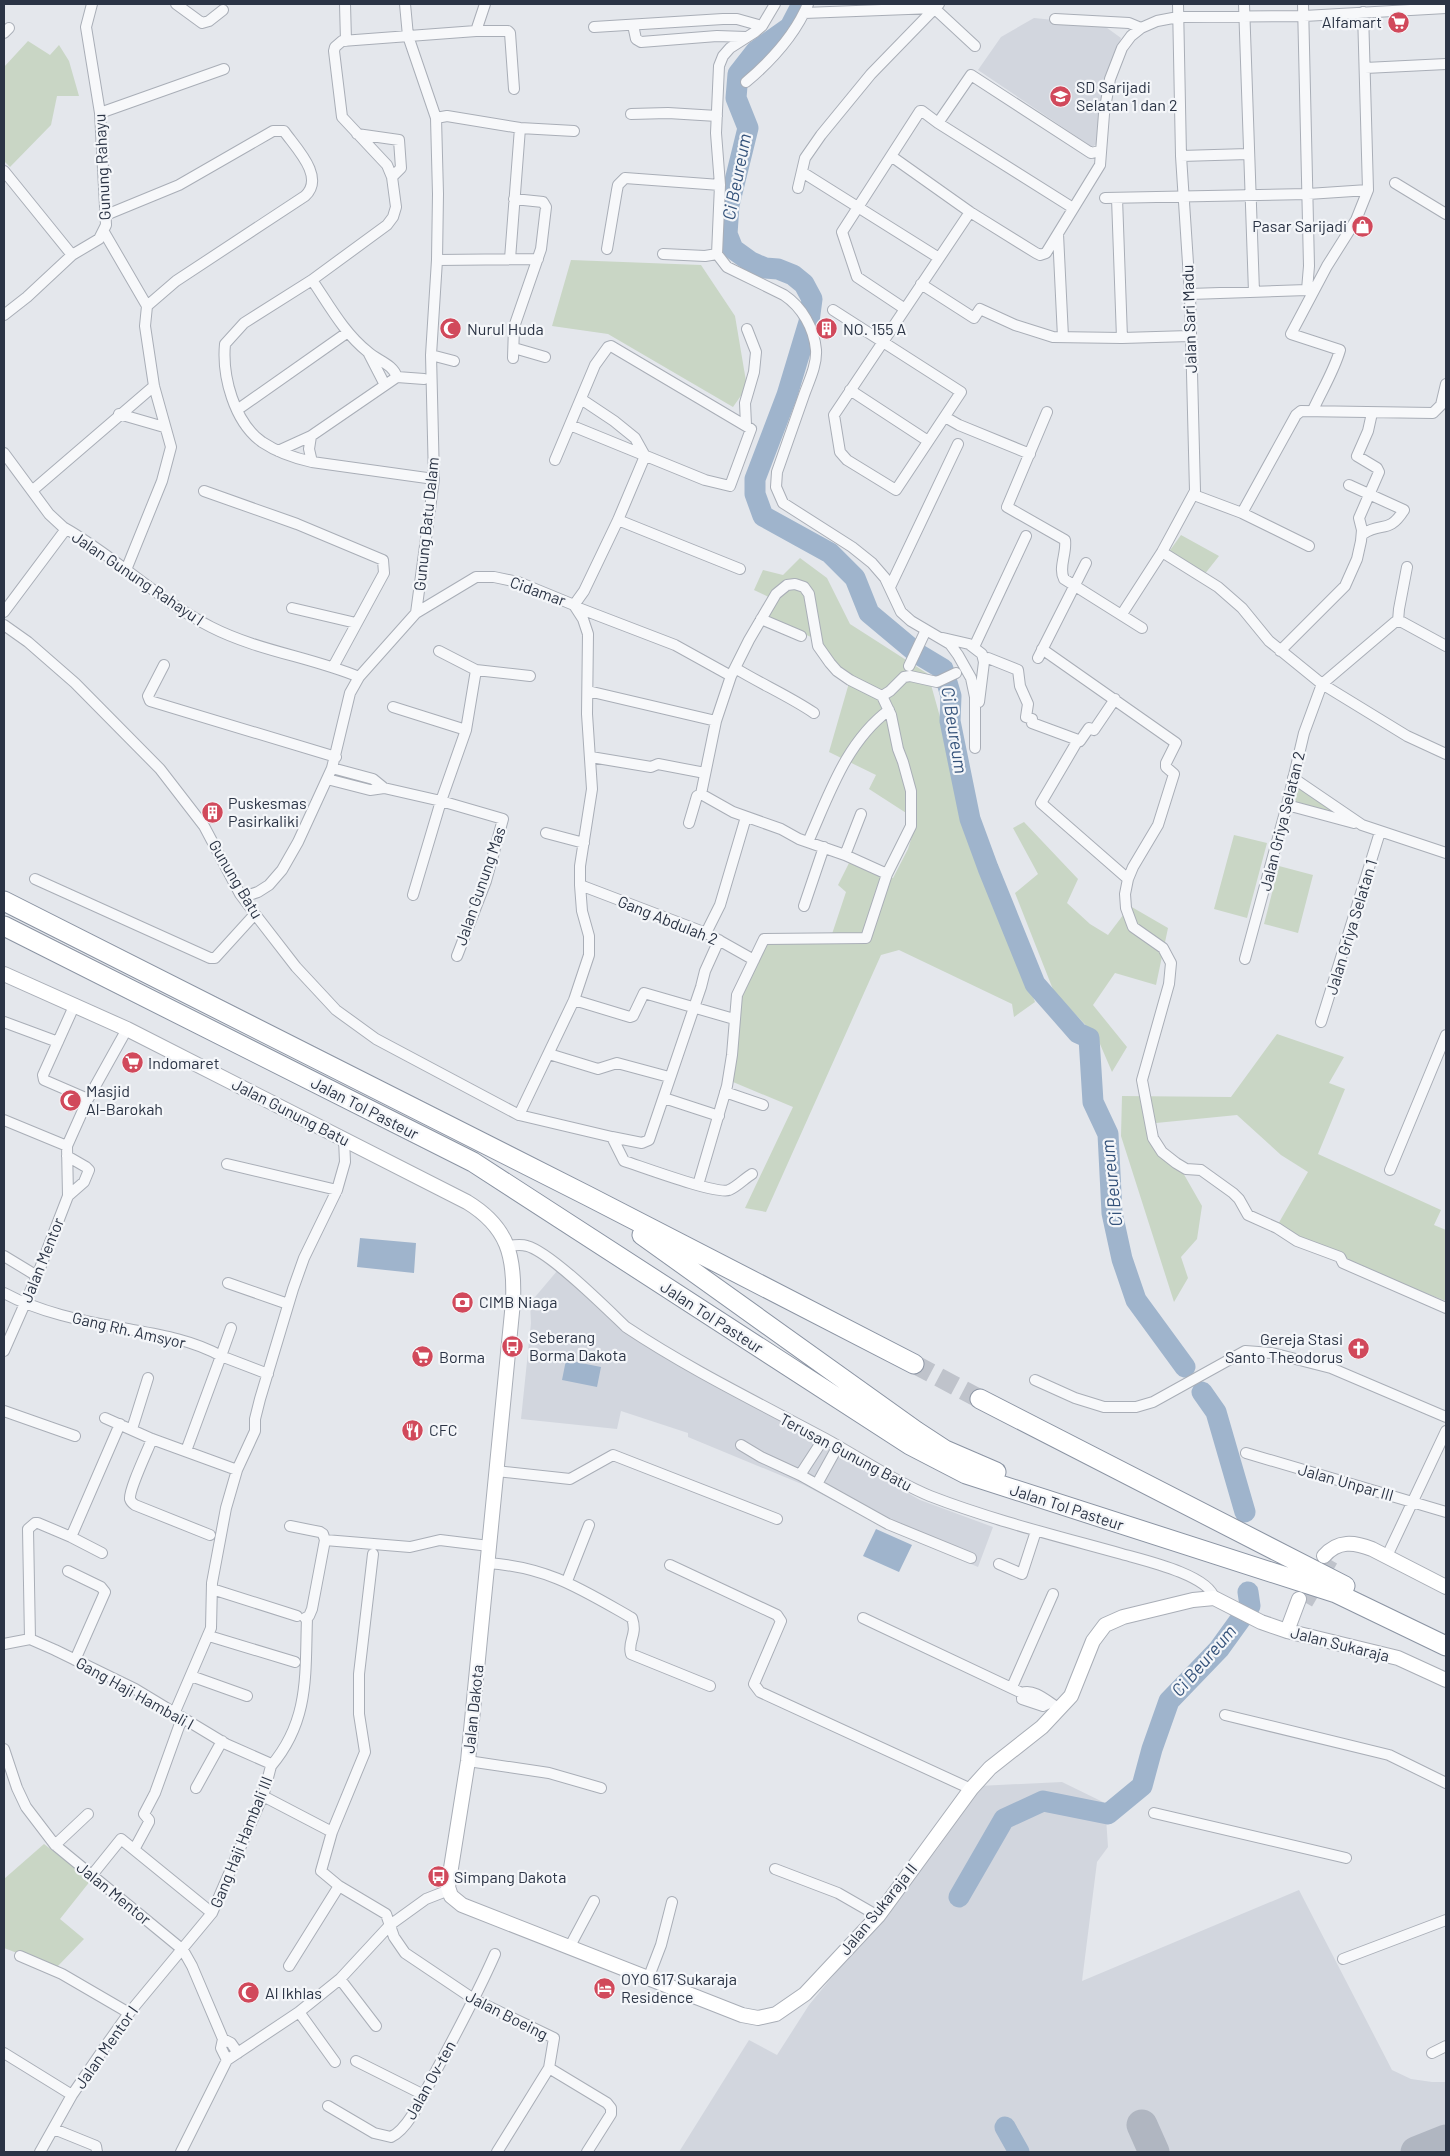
<svg xmlns="http://www.w3.org/2000/svg" width="1450" height="2156" font-family="Barlow,sans-serif">
<style>
.built{fill:#d2d6de}
.green{fill:#c9d6c5}
.water{fill:#9fb4cc}
.lines{fill:none;stroke-linecap:round;stroke-linejoin:round}
.river{stroke:#9fb4cc;stroke-width:21}
.taxiway{stroke:#b0b6c1;stroke-width:31}
.secondary-tunnel{stroke:#bfc3cb;stroke-width:14;stroke-dasharray:14 7;stroke-linecap:butt}
.highway-tunnel{stroke:#bfc3cb;stroke-width:19;stroke-dasharray:19 9;stroke-linecap:butt}
.street-casing{stroke:#a9aeb7;stroke-width:12}
.secondary-casing{stroke:#a9aeb7;stroke-width:16}
.highway-casing{stroke:#8b94a3;stroke-width:21}
.street{stroke:#f7f8fa;stroke-width:10}
.secondary{stroke:#fff;stroke-width:14}
.highway{stroke:#fff;stroke-width:19}
.labels{text-anchor:middle;stroke-width:4.5;stroke-linejoin:round;paint-order:stroke}
.poi-label{font-size:16px;fill:#2b3445;stroke:#f4f6f9;text-anchor:start}
.street-label{font-size:16px;fill:#2b3445;stroke:#f4f6f9}
.water-label{font-size:18px;font-style:italic;fill:#34527a;stroke:#f4f6f9}
</style>
<rect width="100%" height="100%" fill="#e4e7ec"/>
<!-- built -->
<path class="built" d="M1034 18 1103 25 1121 38 1107 78 1098 143 1092 147 978 70 1001 37Z
M557 1271 626 1333 920 1500 993 1527 978 1567 880 1525 804 1485 688 1437V1433L621 1411 617 1429 521 1419 531 1323 530 1303Z
M1062 1782 1105 1803 1108 1847 1097 1862 1082 1981 1299 1890 1392 2070 1411 2079 1432 2082H1446V2152H679L749 2040 777 2055 809 2005 938 1848 979 1786Z"/>
<!-- green -->
<path class="green" d="M28 41 50 55 59 45 69 61 79 96H57L51 125 10 167 4 161V67Z
M571 260 701 265 735 316 747 387 733 407 608 334 552 326Z
M1181 535 1219 556 1204 575 1168 553Z
M800 558 827 578 850 624 928 674 975 842 1035 1002 1014 1017 1012 1004 899 950 881 955 766 1212 745 1208 793 1107 733 1082 742 994 765 941 829 943 846 892 838 885 849 863 881 876 893 878 908 849 917 820 869 789 876 775 829 752 851 676 838 668 820 641 768 618 777 601 754 590 763 570 783 575Z
M1299 788 1303 789 1339 814 1296 803 1293 800 1294 793Z
M1024 822 1078 879 1067 903 1090 924 1108 935 1130 906 1168 928 1156 985 1115 973 1093 1005 1127 1047 1112 1072 1097 1037 1054 992 1015 893 1038 874 1013 828Z
M1234 835 1267 843 1247 918 1214 909Z
M1279 866 1313 875 1298 933 1264 924Z
M1277 1034 1344 1057 1329 1083 1345 1089 1318 1154 1441 1210 1434 1225 1446 1230V1301L1301 1245 1277 1226 1308 1172 1281 1155 1237 1115 1156 1123 1159 1149 1182 1171 1202 1206 1197 1239 1181 1257 1188 1278 1174 1302 1121 1136 1122 1096 1231 1097Z
M44 1844 91 1880 60 1919 84 1939 56 1968 4 1948V1879Z"/>
<!-- water -->
<path class="water" d="M360 1238 416 1243 414 1273 357 1267Z
M566 1360 601 1367 597 1387 562 1380Z
M876 1529 912 1545 899 1572 863 1556Z"/>
<g class="lines">
<!-- river -->
<path class="river" d="M802 4 790 27 756 51 738 74 736 98 748 128 729 205 727 234 733 249 751 262 765 268 778 269 793 275 804 284 812 299 809 322 787 395 755 479V494L763 516 830 553 855 578 869 613 918 654 943 669 951 696 950 721 970 819 988 868 1035 984 1078 1033 1089 1038 1093 1102 1108 1134 1112 1213 1122 1259 1136 1300 1185 1367
M1202 1392 1216 1412 1245 1512
M959 1897 1004 1819 1043 1801 1108 1814 1142 1786 1152 1749 1169 1701 1219 1649 1250 1606 1248 1592
M1005 2127 1019 2152"/>
<!-- taxiway -->
<path class="taxiway" d="M1142 2125 1154 2152
M1416 2152 1446 2140"/>
<!-- secondary-tunnel -->
<path class="secondary-tunnel" d="M1306 1603 1331 1560"/>
<!-- highway-tunnel -->
<path class="highway-tunnel" d="M914 1364 980 1399"/>
<defs>
<path id="street" d="M176 4 202 23 209 21 223 10
M345 4 346 41
M775 4 762 26 755 32 730 48 723 56 719 66 716 133 720 185 717 254 727 267 784 295C802 307 814 328 816 350 817 365 809 381 804 395 795 420 786 446 777 472L776 487 783 503 852 547 872 563 885 578 901 612 911 621 950 644 958 655 971 678 975 697V748
M1244 4 1254 292
M804 13 934 8 975 46
M1055 19 1129 23 1141 28
M633 25 636 39 641 42 717 36 746 37
M594 27 723 19H737L762 26
M476 31 485 4
M4 33 9 28
M1365 68 1446 64
M746 82C771 61 795 35 808 4
M100 113 224 69
M631 114 668 113 717 116
M436 118 447 116 520 128 574 131
M938 123 971 75 1091 153 1100 151
M357 134 399 140 401 168 392 177
M891 156 970 212 1036 253 1040 255 1046 253 1100 165 1104 114 1110 79 1122 48 1131 36 1141 28 1157 21 1178 17 1304 16 1446 8
M1181 156 1248 154
M4 171 72 255
M802 172 939 258
M1395 183 1446 214
M798 188 805 158 821 135 871 74 939 4
M1105 198 1308 194 1368 190
M1117 198 1122 338
M106 215 179 185 273 131H284C295 147 326 177 305 196L176 281 147 306
M104 232 147 306 145 326 154 386 171 447 162 481 126 570
M1058 234 1063 337
M607 249 617 190 618 185 625 178 720 185
M663 254 705 256 717 254
M510 259 520 128
M437 260 538 259
M312 280C329 305 344 333 368 352 378 361 393 364 397 377
M921 284 974 318 980 309 1015 325 1053 337 1122 338 1190 336
M1190 294 1307 290 1309 266 1303 4
M905 309 857 277 842 232 920 111H922L938 123 1073 208
M833 310 961 392 896 490 847 460 840 452 834 415 970 212
M4 315 27 297 72 255 99 239 106 225 100 113 86 27 92 4
M514 348 545 357
M368 352 385 385
M431 355 454 361
M513 358 514 327 541 249 546 207 543 202 514 199
M850 390 928 441
M581 399 614 421 635 438 645 456
M237 410 348 332
M1313 410C1322 390 1334 371 1340 350L1291 334 1327 266 1356 220 1368 190 1363 12
M1047 412 1007 507 1065 540C1067 553 1058 568 1064 579L1142 628
M119 414 164 427
M945 417 959 425 1030 454
M746 425 745 403 754 372 756 352 747 329
M311 436 309 449 312 462
M278 451 311 436 397 377 424 379
M4 453 49 514 63 527C115 556 158 600 211 627 258 651 311 657 359 677
M555 460 595 365 608 347 611 346 751 429 730 486 705 480 570 425
M434 479 312 462C294 458 277 452 262 442 234 422 222 376 225 344L244 323 312 280 387 225 393 217 396 207 392 177 387 165 342 117 334 51 335 47 342 41 476 31H508L510 33 514 89
M1349 485 1404 510C1388 535 1382 521 1363 534
M33 490 154 386
M204 491 297 524 383 560 384 573 333 667
M1194 495 1242 513 1309 546
M1242 513 1296 415 1301 411 1433 413 1441 405 1446 384
M618 520 740 569
M1162 552 1218 587 1242 608 1269 641 1322 684 1407 736 1446 754
M890 587 958 444
M574 605 584 591 618 520 645 456
M576 607 675 645 731 676
M292 608 356 623
M4 612 66 529
M416 613 476 577H494L518 582 574 605 583 619 588 634 587 714 592 789 580 866V885L582 911 589 936V955L574 1000 519 1115
M1122 614 1162 552 1195 491 1190 294 1181 156 1178 4
M761 619 801 636
M1398 621 1399 609 1407 567
M4 625 28 642 75 683 160 769 204 826 240 894 255 914 296 967 336 1010 376 1039 519 1115 612 1137 642 1143 649 1140 701 987 705 971 719 940
M943 638 969 644 982 654 984 662 979 702
M974 647 1026 536
M1042 649 1176 743 1166 763V767L1174 774 1158 825 1133 867 1128 879 1125 894 1126 908 1133 927 1163 948 1171 963 1169 984 1142 1080 1153 1138 1162 1152 1176 1163 1186 1169 1201 1170 1233 1193 1239 1199 1248 1215 1277 1228 1297 1241 1340 1257 1343 1263 1446 1308
M1280 651 1345 586 1357 559 1361 541 1362 530 1359 518 1379 472 1377 468 1357 456 1368 431 1372 413
M988 658 1018 670 1020 686 1028 704 1026 717 1032 719V723L1078 740
M1038 658 1086 563
M164 665 148 696 150 701 336 757
M909 666 926 630
M735 668C761 684 789 696 814 713
M476 670 530 676
M588 691 716 721
M882 696 890 691 904 677 910 676 937 682 956 673
M1115 699 1094 730 1089 728 1080 741 1078 740 1041 803 1128 879
M393 707 466 730
M591 757 651 767 658 764 705 773
M332 768 373 779 384 788
M1293 778 1362 825 1446 853
M327 779 370 790 384 788 441 801 503 819 486 881 457 956
M701 794 733 812 781 829 799 839 845 855 887 874
M1287 805 1354 823
M689 823 697 796 701 794 716 721 731 676 749 640 776 594 787 585 795 584 804 587 809 594 818 646 830 663 837 671 850 680 882 696 891 715 898 749 903 762 911 791V826L887 874 866 938 764 939 737 995 732 1055 727 1086 698 1185
M546 833 584 843
M808 842C829 795 846 742 889 710
M845 855 861 814
M35 879 210 958H215L255 914
M580 885 706 933 754 960
M240 894 249 895 258 892 269 885 282 870 298 842 332 768 350 693 359 677 416 613 434 479 431 355 437 260 438 194 436 118 408 36 405 4
M413 895 441 801 466 730 476 670 439 651
M804 906 824 847
M706 933 720 905 746 817
M1245 959 1287 805 1304 733 1322 684 1395 622H1402L1446 646
M574 1000 630 1017 633 1016 644 993 734 1019
M75 1004 43 1075 44 1080 88 1099
M4 1022 58 1042
M1321 1022 1380 832
M549 1054 598 1069 617 1063 669 1077
M725 1092 763 1105
M664 1098 719 1116
M4 1120 67 1146
M612 1137 624 1161C640 1166 717 1195 729 1190 737 1187 745 1178 752 1174
M67 1156 86 1167 89 1170 84 1182 68 1196
M227 1164 337 1190
M1390 1170 1446 1035
M508 1246C515 1245 521 1244 527 1246 550 1252 606 1308 626 1327 689 1369 757 1402 824 1438 859 1457 893 1481 930 1496 992 1520 1057 1536 1122 1554 1143 1560 1209 1575 1214 1598
M4 1256 37 1276
M228 1283 288 1304
M4 1293C39 1312 82 1321 122 1328 155 1334 191 1339 221 1356L186 1451
M231 1328 221 1356 268 1374
M4 1351 37 1276 68 1196 67 1146 88 1099 127 1029
M1035 1380 1075 1398 1104 1407H1136L1153 1402 1245 1351 1272 1353 1331 1368 1446 1417
M4 1411 75 1436
M105 1418 152 1439 237 1470 255 1431V1419L260 1399 293 1289 304 1258 337 1190 345 1162 344 1139
M132 1429 148 1378
M152 1439C148 1450 129 1489 130 1499 131 1502 132 1503 135 1505L210 1535
M741 1445 761 1457 800 1475 888 1524 971 1558
M1246 1453 1446 1512
M496 1471 570 1479 613 1455 777 1519
M800 1475 824 1438
M817 1484 838 1446
M290 1526 320 1532 323 1534 325 1540 410 1547 440 1540 489 1546
M102 1553 71 1537 120 1424
M373 1554 359 1674V1714L365 1752 332 1832 321 1871 339 1886 386 1914 394 1937 405 1953 475 2000 554 2038 549 2068 497 2152
M1387 1556 1446 1431
M487 1563C548 1567 581 1589 632 1618 638 1636 627 1641 631 1654L710 1686
M999 1564 1022 1574 1036 1531
M670 1565 777 1615 781 1621 754 1684 760 1692 971 1789
M68 1571 101 1587 105 1592 75 1660
M567 1581 589 1525
M212 1589 297 1616
M305 1618 309 1616 312 1609 325 1540
M863 1618 1022 1693C1035 1688 1050 1704 1060 1709
M209 1636 295 1662
M30 1639 28 1529 35 1523H38L71 1537
M4 1644 30 1639 55 1650 135 1689 226 1744 269 1763 271 1766 264 1793 212 1913 129 2013 107 2044 72 2095 40 2152
M191 1676 247 1696
M1012 1687 1053 1594
M1022 1693V1699L1043 1706 1049 1703
M174 1714 211 1628 212 1583 226 1508 237 1470
M1225 1715 1389 1755 1446 1783
M4 1749 17 1788 26 1807 55 1845 183 1950 192 1966 223 2039 231 2043 238 2053
M468 1761 549 1773 601 1788
M271 1766C310 1720 305 1674 307 1618
M196 1788 222 1741
M263 1796 332 1832
M1154 1813 1346 1858
M55 1845 88 1814
M135 1848 149 1822V1820L144 1814 155 1793 182 1718
M775 1869 838 1893 878 1916
M92 1875 121 1839 212 1913
M569 1948 594 1901
M20 1956 62 1974 129 2013
M1343 1959 1446 1920
M289 1966 339 1886
M340 1979 376 2026
M648 1979 661 1945 672 1902
M299 2012 335 2062
M223 2039 221 2048 227 2060
M4 2053 72 2095
M1432 2053 1446 2046
M356 2061 424 2095
M549 2068 607 2103 611 2108V2114L587 2152
M328 2106 374 2133 391 2137C410 2128 425 2091 436 2071 457 2032 477 1995 495 1954
M54 2129 96 2146 97 2152
M181 2152 227 2060 299 2012 340 1979 390 1925 426 1899 449 1890"/>
<path id="secondary" d="M4 974 127 1029 467 1202C508 1227 515 1256 513 1302L468 1761 448 1887 451 1896 462 1905 742 2015 758 2018 776 2014 805 1994 878 1916 971 1789 990 1768 1042 1727 1071 1696 1093 1641 1105 1625 1123 1617 1193 1600 1214 1598 1261 1622 1287 1631 1398 1658 1446 1680
M1324 1556C1338 1540 1354 1542 1372 1549L1446 1587
M1287 1631 1299 1599"/>
<path id="highway" d="M4 901 588 1196 914 1364
M4 926 473 1162 910 1445 966 1474 1336 1593 1446 1646
M642 1235 916 1431 945 1450 996 1472
M980 1399 1345 1586"/>
</defs>
<!-- street casing -->
<use href="#street" class="street-casing"/>
<!-- secondary casing -->
<use href="#secondary" class="secondary-casing"/>
<!-- highway casing -->
<use href="#highway" class="highway-casing"/>
<!-- street -->
<use href="#street" class="street"/>
<!-- secondary -->
<use href="#secondary" class="secondary"/>
<!-- highway -->
<use href="#highway" class="highway"/>
</g>
<!-- icons -->
<defs>
<symbol id="supermarket-disc" viewBox="-11 -11 22 22"><circle r="9.5" fill="#d1495b" stroke="#f4f6f9"/><path d="M-6-5.5h2.5l.6 2H6L4.5 2H-2.5L-4.4-4H-6ZM-1.5 3.2a1.3 1.3 0 1 0 .1 0ZM3 3.2a1.3 1.3 0 1 0 .1 0Z" fill="#fff"/></symbol>
<symbol id="school-disc" viewBox="-11 -11 22 22"><circle r="9.5" fill="#d1495b" stroke="#f4f6f9"/><path d="M0-5L7-2L0 1L-7-2ZM-4 1L0 2.5L4 1V4Q0 6-4 4Z" fill="#fff"/></symbol>
<symbol id="shop-disc" viewBox="-11 -11 22 22"><circle r="9.5" fill="#d1495b" stroke="#f4f6f9"/><path d="M-5-2.5h2.3a2.7 3.5 0 0 1 5.4 0H5L5.5 6h-11ZM-1.5-2.5h3a1.5 2.3 0 0 0-3 0Z" fill="#fff"/></symbol>
<symbol id="mosque-disc" viewBox="-11 -11 22 22"><circle r="9.5" fill="#d1495b" stroke="#f4f6f9"/><path d="M3.5-4.9A6 6 0 1 0 3.5 4.9A5 5 0 1 1 3.5-4.9Z" fill="#fff"/></symbol>
<symbol id="building-disc" viewBox="-11 -11 22 22"><circle r="9.5" fill="#d1495b" stroke="#f4f6f9"/><path d="M-4-6H4V6H1V3H-1V6H-4ZM-2.5-4.3h1.7v1.8h-1.7ZM.8-4.3h1.7v1.8H.8ZM-2.5-1h1.7V.8h-1.7ZM.8-1h1.7V.8H.8Z" fill="#fff"/></symbol>
<symbol id="bank-disc" viewBox="-11 -11 22 22"><circle r="9.5" fill="#d1495b" stroke="#f4f6f9"/><path d="M-6-4H6V4H-6ZM0-2.3a2.3 2.3 0 1 0 0 4.6a2.3 2.3 0 1 0 0-4.6Z" fill="#fff"/></symbol>
<symbol id="bus-disc" viewBox="-11 -11 22 22"><circle r="9.5" fill="#d1495b" stroke="#f4f6f9"/><path d="M-5-6H5V4H4V6H2V4H-2V6H-4V4H-5ZM-3.5-4V0h7V-4ZM-3.5 1.2v1.5H-2V1.2ZM2 1.2v1.5H3.5V1.2Z" fill="#fff"/></symbol>
<symbol id="church-disc" viewBox="-11 -11 22 22"><circle r="9.5" fill="#d1495b" stroke="#f4f6f9"/><path d="M-1.2-6h2.4v3.5h3.3v2.4h-3.3V6h-2.4V-.1h-3.3v-2.4h3.3Z" fill="#fff"/></symbol>
<symbol id="restaurant-disc" viewBox="-11 -11 22 22"><circle r="9.5" fill="#d1495b" stroke="#f4f6f9"/><path d="M-5-6h1v4h1v-4h1v4h1v-4h1v5L-1.5 .5V6h-2V.5L-5-1ZM5-6V6H3V1.5H1.5Q1.5-4 5-6Z" fill="#fff"/></symbol>
<symbol id="hotel-disc" viewBox="-11 -11 22 22"><circle r="9.5" fill="#d1495b" stroke="#f4f6f9"/><path d="M-6-4.5h1.5V1H6V5H4.5V3h-9V5H-6ZM-4 0a1.8 1.8 0 1 1 3.6 0ZM.5 0V-2.5h3Q6-2.5 6 0Z" fill="#fff"/></symbol>
</defs>
<g fill-rule="evenodd">
<use href="#supermarket-disc" x="1386" y="10" width="25" height="25"/>
<use href="#school-disc" x="1048" y="84" width="25" height="25"/>
<use href="#shop-disc" x="1350" y="214" width="25" height="25"/>
<use href="#mosque-disc" x="438" y="316" width="25" height="25"/>
<use href="#building-disc" x="814" y="316" width="25" height="25"/>
<use href="#building-disc" x="200" y="800" width="25" height="25"/>
<use href="#supermarket-disc" x="120" y="1050" width="25" height="25"/>
<use href="#mosque-disc" x="58" y="1088" width="25" height="25"/>
<use href="#bank-disc" x="450" y="1290" width="25" height="25"/>
<use href="#bus-disc" x="500" y="1334" width="25" height="25"/>
<use href="#church-disc" x="1346" y="1336" width="25" height="25"/>
<use href="#supermarket-disc" x="410" y="1344" width="25" height="25"/>
<use href="#restaurant-disc" x="400" y="1418" width="25" height="25"/>
<use href="#bus-disc" x="426" y="1864" width="25" height="25"/>
<use href="#hotel-disc" x="592" y="1976" width="25" height="25"/>
<use href="#mosque-disc" x="236" y="1980" width="25" height="25"/>
</g>
<g class="labels">
<!-- poi labels -->
<g class="poi-label">
<text x="1382" y="28" text-anchor="end">Alfamart</text>
<text x="1076" y="93">SD Sarijadi<tspan x="1076" dy="18">Selatan 1 dan 2</tspan></text>
<text x="1347" y="232" text-anchor="end">Pasar Sarijadi</text>
<text x="467" y="335">Nurul Huda</text>
<text x="843" y="335">NO. 155 A</text>
<text x="228" y="809">Puskesmas<tspan x="228" dy="18">Pasirkaliki</tspan></text>
<text x="148" y="1069">Indomaret</text>
<text x="86" y="1097">Masjid<tspan x="86" dy="18">Al-Barokah</tspan></text>
<text x="479" y="1308">CIMB Niaga</text>
<text x="529" y="1343">Seberang<tspan x="529" dy="18">Borma Dakota</tspan></text>
<text x="1343" y="1345" text-anchor="end">Gereja Stasi<tspan x="1343" dy="18">Santo Theodorus</tspan></text>
<text x="439" y="1363">Borma</text>
<text x="429" y="1436">CFC</text>
<text x="454" y="1883">Simpang Dakota</text>
<text x="621" y="1985">OYO 617 Sukaraja<tspan x="621" dy="18">Residence</tspan></text>
<text x="265" y="1999">Al Ikhlas</text>
</g>
<!-- street labels -->
<g class="street-label">
<text transform="translate(102 167) rotate(-93)" y="6">Gunung Rahayu</text>
<text transform="translate(1189 319) rotate(-92)" y="6">Jalan Sari Madu</text>
<text transform="translate(426 524) rotate(-84)" y="6">Gunung Batu Dalam</text>
<text transform="translate(138 578) rotate(34)" y="6">Jalan Gunung Rahayu I</text>
<text transform="translate(538 591) rotate(20)" y="6">Cidamar</text>
<text transform="translate(1282 821) rotate(-76)" y="6">Jalan Griya Selatan 2</text>
<text transform="translate(236 879) rotate(59)" y="6">Gunung Batu</text>
<text transform="translate(480 886) rotate(-71)" y="6">Jalan Gunung Mas</text>
<text transform="translate(668 920) rotate(22)" y="6">Gang Abdulah 2</text>
<text transform="translate(1351 927) rotate(-73)" y="6">Jalan Griya Selatan 1</text>
<text transform="translate(365 1108) rotate(27)" y="6">Jalan Tol Pasteur</text>
<text transform="translate(291 1112) rotate(27)" y="6">Jalan Gunung Batu</text>
<text transform="translate(42 1260) rotate(-68)" y="6">Jalan Mentor</text>
<text transform="translate(712 1317) rotate(33)" y="6">Jalan Tol Pasteur</text>
<text transform="translate(129 1330) rotate(13)" y="6">Gang Rh. Amsyor</text>
<text transform="translate(846 1452) rotate(28)" y="6">Terusan Gunung Batu</text>
<text transform="translate(1346 1482) rotate(16)" y="6">Jalan Unpar III</text>
<text transform="translate(1067 1507) rotate(18)" y="6">Jalan Tol Pasteur</text>
<text transform="translate(1340 1644) rotate(14)" y="6">Jalan Sukaraja</text>
<text transform="translate(135 1693) rotate(29)" y="6">Gang Haji Hambali I</text>
<text transform="translate(473 1709) rotate(-84)" y="6">Jalan Dakota</text>
<text transform="translate(241 1842) rotate(-68)" y="6">Gang Haji Hambali III</text>
<text transform="translate(114 1893) rotate(39)" y="6">Jalan Mentor</text>
<text transform="translate(878 1909) rotate(-51)" y="6">Jalan Sukaraja II</text>
<text transform="translate(507 2015) rotate(27)" y="6">Jalan Boeing</text>
<text transform="translate(106 2047) rotate(-55)" y="6">Jalan Mentor I</text>
<text transform="translate(430 2080) rotate(-61)" y="6">Jalan Ov-ten</text>
</g>
<!-- water labels -->
<g class="water-label">
<text transform="translate(737 177) rotate(-79)" y="6">Ci Beureum</text>
<text transform="translate(954 730) rotate(81)" y="6">Ci Beureum</text>
<text transform="translate(1112 1183) rotate(-96)" y="6">Ci Beureum</text>
<text transform="translate(1204 1661) rotate(-49)" y="6">Ci Beureum</text>
</g>
</g>
<!-- border -->
<rect width="1450" height="2156" fill="none" stroke="#2b3445" stroke-width="10"/>
</svg>
